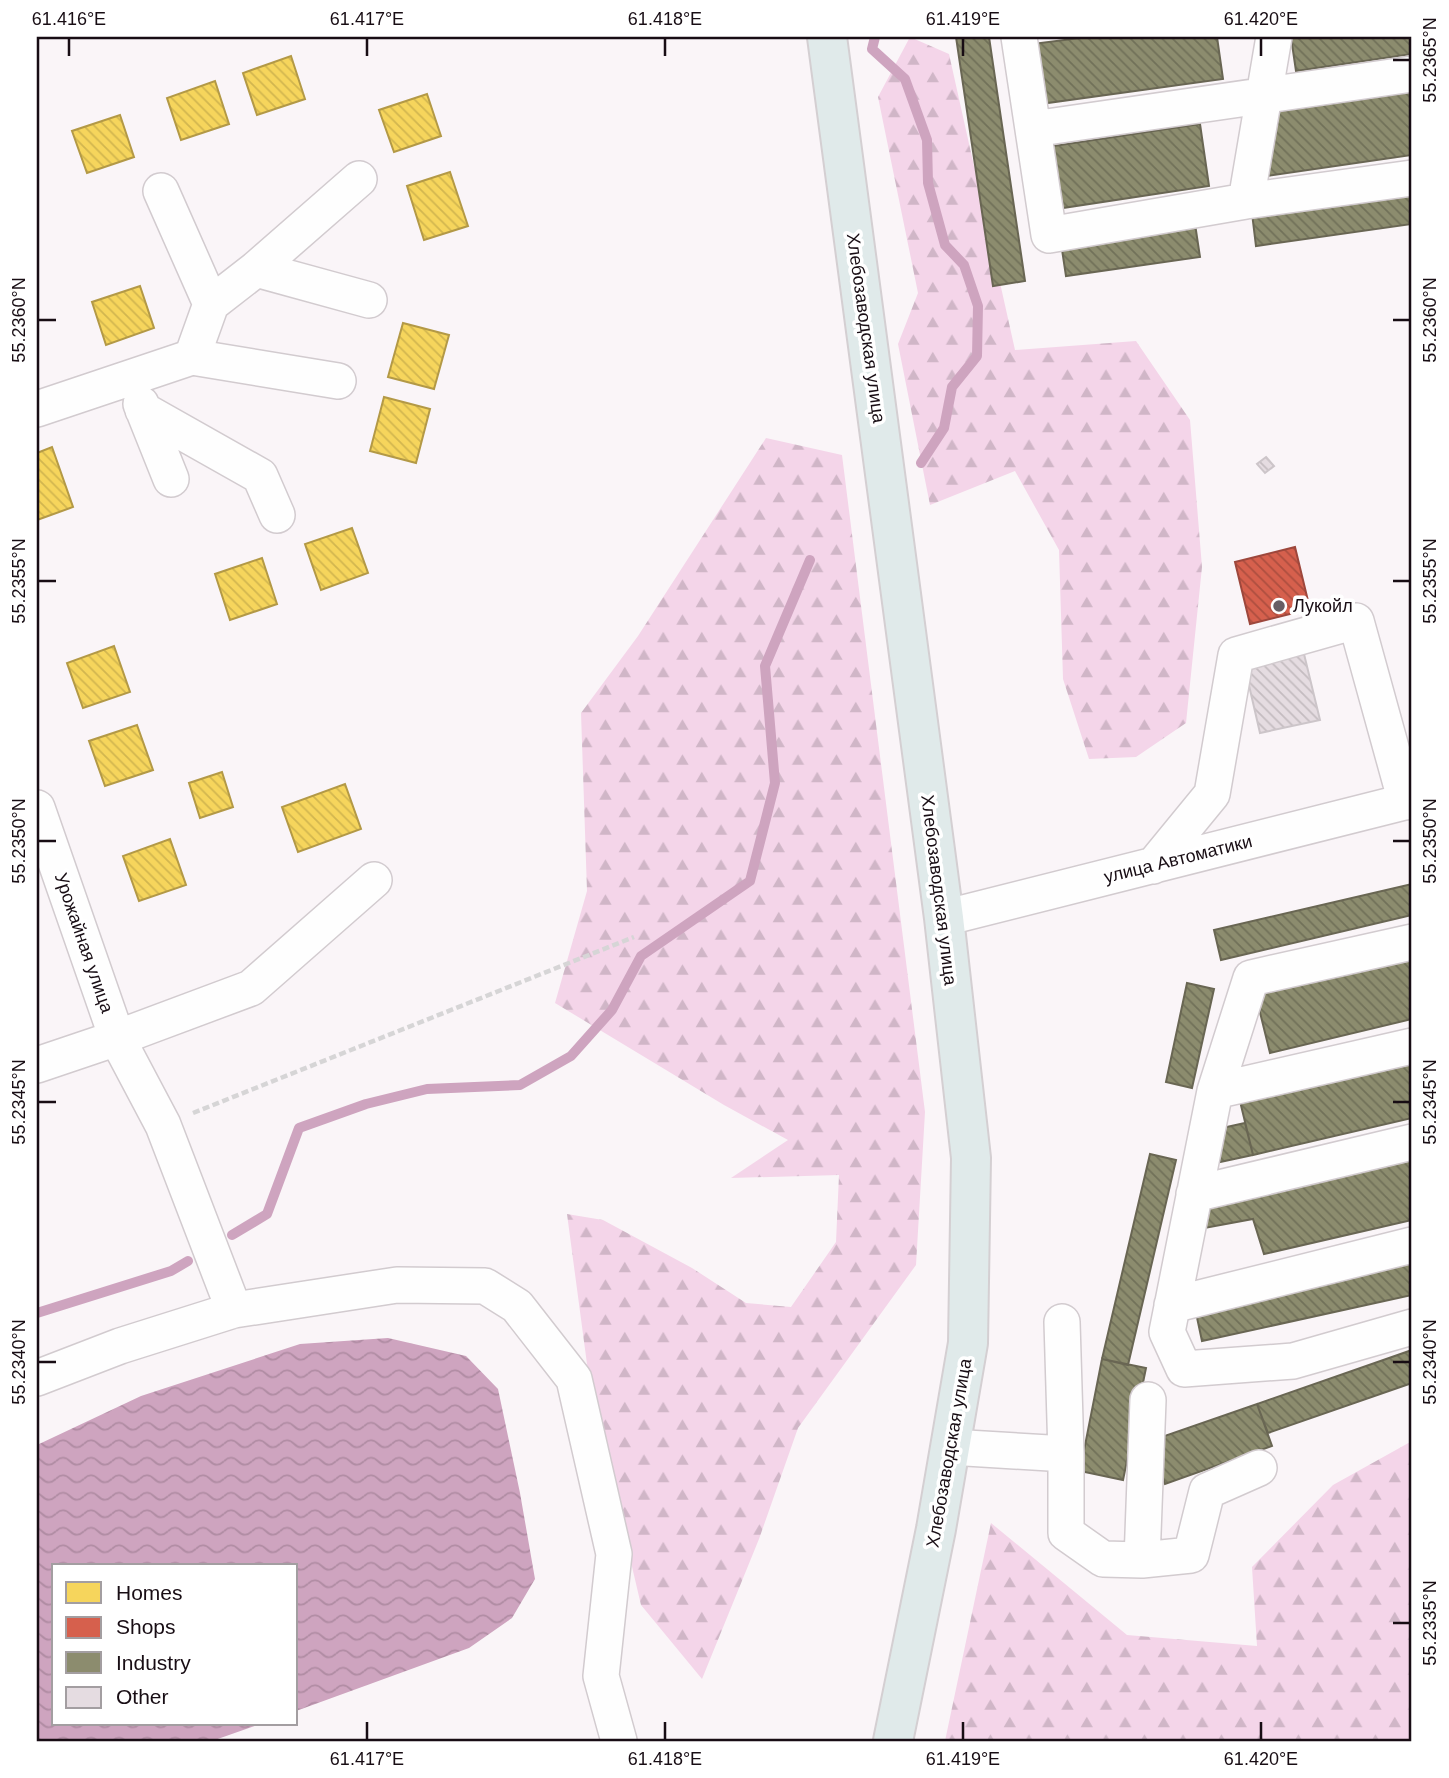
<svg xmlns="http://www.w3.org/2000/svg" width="1449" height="1778" font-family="Helvetica,sans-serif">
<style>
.forest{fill:url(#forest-firs)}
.water{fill:url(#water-waves)}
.homes{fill:url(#homes-back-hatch);stroke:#b39946;stroke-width:2}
.shops{fill:url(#shops-back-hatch);stroke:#9d473c;stroke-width:2}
.industry{fill:url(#industry-back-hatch);stroke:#696653;stroke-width:2}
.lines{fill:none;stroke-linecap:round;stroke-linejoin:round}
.stream{stroke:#cea4bf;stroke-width:10}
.building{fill:url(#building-back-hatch);stroke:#ccc5c9;stroke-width:2}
.minor-casing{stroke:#d2cbcf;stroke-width:38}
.major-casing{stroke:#d4cfd2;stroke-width:42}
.path{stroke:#d6d5d6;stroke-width:4.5;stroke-dasharray:7 3.5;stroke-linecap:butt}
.minor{stroke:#fefefe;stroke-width:35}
.major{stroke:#e0eaea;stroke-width:38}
.ticks{fill:none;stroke:#180d14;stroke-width:2.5}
.poi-dot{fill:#675e64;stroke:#fff;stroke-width:2.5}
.labels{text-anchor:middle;stroke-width:7;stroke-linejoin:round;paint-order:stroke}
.street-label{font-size:18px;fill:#180d14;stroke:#fff}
.poi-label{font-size:18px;fill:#180d14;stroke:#fff;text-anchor:start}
.neatline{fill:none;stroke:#180d14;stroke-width:2.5}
.ticks-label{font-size:18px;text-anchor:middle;fill:#180d14}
</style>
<defs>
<pattern id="forest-firs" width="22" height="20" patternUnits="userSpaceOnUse" patternTransform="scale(1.75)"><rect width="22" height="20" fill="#f4d5e9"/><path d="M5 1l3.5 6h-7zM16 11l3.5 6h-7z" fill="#d0b6c7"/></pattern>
<pattern id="water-waves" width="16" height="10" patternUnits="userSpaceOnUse" patternTransform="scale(1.75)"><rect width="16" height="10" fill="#cea4bf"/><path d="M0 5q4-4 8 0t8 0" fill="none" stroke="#b08ca3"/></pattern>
<pattern id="homes-back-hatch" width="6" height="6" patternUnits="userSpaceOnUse" patternTransform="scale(1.75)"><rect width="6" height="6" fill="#f6d55c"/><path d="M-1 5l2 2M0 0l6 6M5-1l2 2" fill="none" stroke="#d2b64f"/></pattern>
<pattern id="shops-back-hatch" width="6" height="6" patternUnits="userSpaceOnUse" patternTransform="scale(1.75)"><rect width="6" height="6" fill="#d6604d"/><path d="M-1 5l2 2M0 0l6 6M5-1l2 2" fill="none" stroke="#ad4e3f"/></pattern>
<pattern id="industry-back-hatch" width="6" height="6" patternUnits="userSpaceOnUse" patternTransform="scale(1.75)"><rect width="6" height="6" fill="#8c8c6e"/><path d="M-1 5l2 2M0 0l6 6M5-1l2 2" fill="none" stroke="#717159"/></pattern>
<pattern id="building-back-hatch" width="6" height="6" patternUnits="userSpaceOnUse" patternTransform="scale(1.75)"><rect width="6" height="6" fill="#e5dce1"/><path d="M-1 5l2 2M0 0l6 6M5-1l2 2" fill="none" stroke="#c4bcc0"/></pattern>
</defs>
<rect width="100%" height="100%" fill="#faf5f8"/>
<!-- forest -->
<path class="forest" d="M910 37 949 54 1015 350 1136 341 1190 420 1202 567 1186 723 1136 757 1089 759 1063 679 1059 550 1015 471 930 505 898 344 918 293 878 97Z
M766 438 842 455 925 1112 916 1265 798 1428 759 1539 702 1679 641 1605 606 1456 587 1364 567 1214 603 1220 692 1268 746 1303 791 1307 836 1242 839 1175 731 1178 788 1140 724 1105 555 1003 587 891 581 713 638 636Z
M1412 1441V1741H945L991 1523 1127 1635 1257 1646 1252 1567 1333 1485Z"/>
<!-- water -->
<path class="water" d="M388 1338 466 1356 498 1389 520 1493 535 1579 512 1618 469 1648 296 1711V1566H54V1724H260L212 1741H37V1445L141 1396 300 1344Z"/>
<!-- homes -->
<path class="homes" d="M291 56 305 99 257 115 243 73Z
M215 81 229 124 181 140 167 98Z
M427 94 441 136 394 152 379 110Z
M120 115 134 157 87 173 72 131Z
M450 172 468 226 424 240 407 186Z
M140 286 154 328 106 345 92 302Z
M403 323 449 335 434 389 388 377Z
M384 397 430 409 416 463 370 451Z
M52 447 73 507 37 520V453Z
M352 528 368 573 321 590 305 544Z
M262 558 277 604 230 620 215 574Z
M114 646 130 692 83 708 67 663Z
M137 725 153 770 105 786 89 741Z
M222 772 233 807 200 818 189 783Z
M345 784 361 829 298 852 282 807Z
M170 839 186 885 139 901 123 856Z"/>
<!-- shops -->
<path class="shops" d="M1295 547 1310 609 1250 624 1235 562Z"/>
<!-- industry -->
<path class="industry" d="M956 37H989L1025 281 993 286Z
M1088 37H1217L1223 79 1040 104 1032 44Z
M1291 37H1412V54L1296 71Z
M1412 92V155L1266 176 1257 114Z
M1200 124 1209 186 1056 209 1047 147Z
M1412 191V224L1256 246 1252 213Z
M1195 224 1200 257 1066 276 1061 243Z
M1412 884V915L1221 960 1214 930Z
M1412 955V1019L1270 1053 1255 992Z
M1187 983 1214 989 1192 1088 1166 1082Z
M1412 1056V1118L1253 1155 1239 1097Z
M1245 1123 1253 1155 1220 1162 1213 1130Z
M1412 1152V1220L1264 1254 1253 1219 1199 1229 1210 1195Z
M1150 1154 1176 1160 1128 1365 1102 1359Z
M1412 1261V1295L1202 1341 1195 1308Z
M1412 1350V1383L1268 1433 1257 1404Z
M1102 1359 1146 1368 1123 1480 1080 1471Z
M1257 1404 1272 1446 1165 1484 1150 1441Z"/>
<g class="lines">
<!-- stream -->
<path class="stream" d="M875 37 872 49 905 79 927 140 928 183 945 245 964 265 978 306 977 356 952 387 944 428 921 463
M232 1235 267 1214 299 1128 366 1104 427 1089 520 1085 571 1056 612 1010 641 956 750 881 775 783 765 666 810 560
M37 1313 171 1271 188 1261"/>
</g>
<!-- building -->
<path class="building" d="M1266 457 1274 466 1265 473 1257 464Z
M1304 654 1320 720 1260 733 1245 668Z"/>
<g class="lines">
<defs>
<path id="minor" d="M1019 37 1049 235 1246 201 1412 178
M1033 129 1412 74
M161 191 211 304
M1246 201 1274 37
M256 269 369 300
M192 357 211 304 256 269 359 179
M141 404 171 479
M37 409 192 357 338 381
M143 410 260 476 277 515
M37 808 117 1038 163 1125 234 1310
M1153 866 1212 794 1236 655 1356 621 1406 802
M944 918 1412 800
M1412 942 1251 978 1215 1091 1167 1332 1184 1369 1293 1361 1412 1327
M37 1065 117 1038 251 988 374 880
M1215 1091 1412 1046
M1194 1194 1412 1142
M1172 1305 1412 1245
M1062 1322 1066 1454
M37 1378 120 1346 234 1310 397 1285 485 1286 517 1306 574 1379 614 1554 601 1676 619 1741
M950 1447 1066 1454V1533L1103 1559 1142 1560 1191 1555 1207 1491 1259 1468
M1142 1560 1148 1400"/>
<path id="major" d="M827 37 944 918 971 1158 968 1343 936 1529 893 1741"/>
</defs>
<!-- minor casing -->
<use href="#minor" class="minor-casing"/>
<!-- major casing -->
<use href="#major" class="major-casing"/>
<!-- path -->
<path class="path" d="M193 1113 634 937"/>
<!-- minor -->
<use href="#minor" class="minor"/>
<!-- major -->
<use href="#major" class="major"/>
</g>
<!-- ticks -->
<path class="ticks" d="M69 38V56M367 38V56M665 38V56M963 38V56M1261 38V56M1393 60H1410M38 320H56M1393 320H1410M38 581H56M1393 581H1410M38 841H56M1393 841H1410M38 1102H56M1393 1102H1410M38 1362H56M1393 1362H1410M1393 1623H1410M367 1722V1740M665 1722V1740M963 1722V1740M1261 1722V1740"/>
<!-- markers -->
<circle class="poi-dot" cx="1279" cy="606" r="7"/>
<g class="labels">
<!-- street labels -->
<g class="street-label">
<text transform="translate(866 328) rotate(82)" y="6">Хлебозаводская улица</text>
<text transform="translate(1178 859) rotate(-14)" y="6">улица Автоматики</text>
<text transform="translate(939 890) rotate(83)" y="6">Хлебозаводская улица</text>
<text transform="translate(84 943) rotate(71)" y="6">Урожайная улица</text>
<text transform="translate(949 1453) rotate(-80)" y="6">Хлебозаводская улица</text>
</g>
<!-- poi labels -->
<g class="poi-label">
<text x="1293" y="612">Лукойл</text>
</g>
</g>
<!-- border -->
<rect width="1449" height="1778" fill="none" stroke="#ffffff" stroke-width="77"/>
<!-- legend -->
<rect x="52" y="1564" width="245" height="161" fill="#ffffff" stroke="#a39ea1" stroke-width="2"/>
<rect x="66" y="1582" width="35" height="21" fill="#f6d55c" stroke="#a39ea1" stroke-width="2"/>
<text x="116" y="1600" font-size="21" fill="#180d14">Homes</text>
<rect x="66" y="1617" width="35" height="21" fill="#d6604d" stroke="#a39ea1" stroke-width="2"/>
<text x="116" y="1634" font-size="21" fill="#180d14">Shops</text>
<rect x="66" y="1652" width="35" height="21" fill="#8c8c6e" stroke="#a39ea1" stroke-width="2"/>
<text x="116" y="1670" font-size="21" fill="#180d14">Industry</text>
<rect x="66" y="1687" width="35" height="21" fill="#e5dce1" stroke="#a39ea1" stroke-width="2"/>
<text x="116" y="1704" font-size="21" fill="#180d14">Other</text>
<rect x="38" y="38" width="1372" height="1702" class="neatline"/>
<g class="ticks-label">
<text x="69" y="25">61.416°E</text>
<text x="367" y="25">61.417°E</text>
<text x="665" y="25">61.418°E</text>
<text x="963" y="25">61.419°E</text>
<text x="1261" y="25">61.420°E</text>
<text transform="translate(1430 60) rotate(-90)" y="6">55.2365°N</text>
<text transform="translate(19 320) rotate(-90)" y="6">55.2360°N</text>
<text transform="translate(1430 320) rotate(-90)" y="6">55.2360°N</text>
<text transform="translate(19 581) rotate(-90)" y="6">55.2355°N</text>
<text transform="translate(1430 581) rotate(-90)" y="6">55.2355°N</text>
<text transform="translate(19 841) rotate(-90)" y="6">55.2350°N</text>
<text transform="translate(1430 841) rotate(-90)" y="6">55.2350°N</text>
<text transform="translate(19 1102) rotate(-90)" y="6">55.2345°N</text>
<text transform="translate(1430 1102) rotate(-90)" y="6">55.2345°N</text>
<text transform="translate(19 1362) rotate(-90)" y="6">55.2340°N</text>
<text transform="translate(1430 1362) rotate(-90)" y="6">55.2340°N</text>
<text transform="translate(1430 1623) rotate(-90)" y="6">55.2335°N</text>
<text x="367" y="1765">61.417°E</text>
<text x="665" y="1765">61.418°E</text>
<text x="963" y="1765">61.419°E</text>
<text x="1261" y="1765">61.420°E</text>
</g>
</svg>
